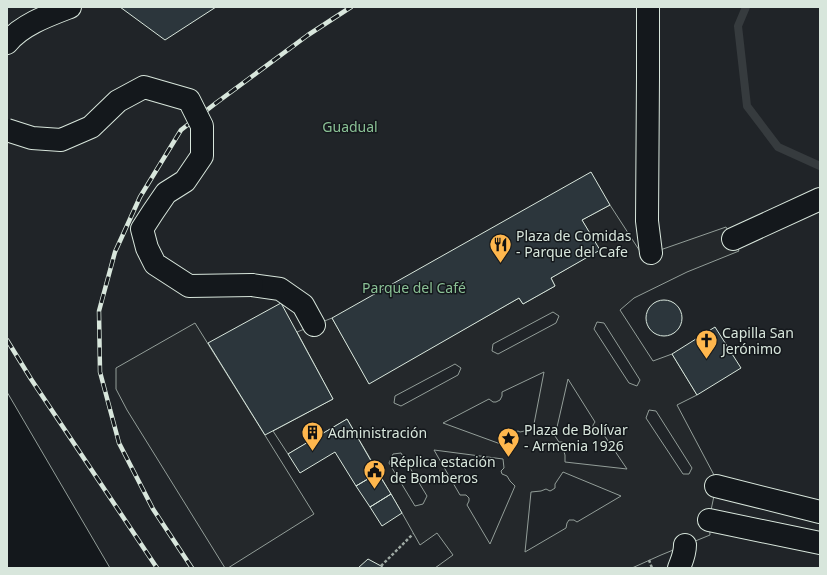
<svg xmlns="http://www.w3.org/2000/svg" width="827" height="575" font-family="'Noto Sans',sans-serif">
<style>
.green{fill:#202428;stroke:#939e99}
.parking{fill:#24282b;stroke:#939e99;fill-rule:evenodd}
.lines{fill:none;stroke-linecap:round;stroke-linejoin:round}
.stream{stroke:#363b3e;stroke-width:8}
.building{fill:#2c363c;stroke:#d8e6dc}
.minor-casing{stroke:#d8e6dc;stroke-width:24}
.path{stroke:#9da8a2;stroke-width:2.5;stroke-dasharray:3 2;stroke-linecap:butt}
.minor{stroke:#14181c;stroke-width:22}
.rail-casing{stroke:#d8e6dc;stroke-width:4.5}
.rail{stroke:#14181c;stroke-width:3;stroke-dasharray:9;stroke-linecap:butt}
.minor-bridge-casing{stroke:#d8e6dc;stroke-width:24;stroke-linecap:butt}
.minor-bridge{stroke:#14181c;stroke-width:22}
.labels{text-anchor:middle;stroke-width:3;stroke-linejoin:round;paint-order:stroke}
.park-label{font-size:14px;fill:#8ac095;stroke:#14181c}
.poi-label{font-size:14px;fill:#d8e6dc;stroke:#14181c;text-anchor:start}
</style>
<rect width="100%" height="100%" fill="#14181c"/>
<!-- green -->
<path class="green" d="M7 7H820V568H110L7 392Z"/>
<!-- parking -->
<path class="parking" d="M610 205 643 256 726 227 739 251 687 272 634 298 620 310 653 361 672 354 697 395 677 405 714 475 716 486 709 520 710 535 661 555 632 568H435L453 555 437 533 420 545 402 513 347 419 288 454 273 431 333 399 297 332 332 318 369 383 519 298 523 304 555 286 551 278 599 250 582 220ZM553 312 559 316 556 323 498 354 492 351 493 344ZM597 322 604 323 640 380 637 386 629 383 594 329ZM455 364 461 368 458 375 401 406 394 403 395 396ZM544 372 533 429 520 432 518 431 514 432 513 437 506 446 443 423 489 399 493 402H496L500 400 502 396V392ZM568 379 595 422 593 425V429L598 433 602 432 627 469 565 462V455L563 449 565 447 564 443 562 442H559L555 436ZM649 410 656 411 692 468 689 474H683L646 418ZM434 450 503 459 504 468 501 471 502 474 507 476 510 481 515 486 490 544 467 505 469 501V498L466 495H460ZM401 453 427 496 423 504 415 506 389 463 393 454ZM563 472 621 496 577 522 574 520H569L567 523 566 528 525 552 531 492 541 491 546 489 550 491 552 490 555 488V484Z
M195 323 314 514 228 568H225L127 410 116 389V368Z"/>
<g class="lines">
<!-- stream -->
<path class="stream" d="M746 7 738 26 747 106 778 147 820 166"/>
</g>
<!-- building -->
<path class="building" d="M120 7H216L165 40Z
M591 172 610 205 582 220 600 250 551 278 555 286 523 304 519 298 369 384 332 318Z
M646 318a18 18 0 1 1 36 0a18 18 0 1 1-36 0Z
M281 303 333 399 265 435 208 343Z
M715 327 741 368 697 395 672 354Z
M347 419 378 473 356 486 335 452 300 473 288 454Z
M378 473 391 494 370 507 356 486Z
M391 494 402 513 382 526 370 507Z
M368 559 381 566 384 568H358Z"/>
<g class="lines">
<defs>
<path id="minor" d="M648 7V77L647 221 651 253
M7 43C21 25 49 15 70 7
M733 239 820 199
M252 285 280 289 303 305 314 325
M716 486 820 512
M709 520 820 543
M679 568C682 560 685 554 685 545"/>
</defs>
<!-- minor casing -->
<use href="#minor" class="minor-casing"/>
<!-- path -->
<path class="path" d="M649 560 652 568
M381 566 413 534"/>
<!-- minor -->
<use href="#minor" class="minor"/>
<defs>
<path id="rail" d="M7 340 31 379 157 568
M192 568 153 509 119 443 100 372 99 311 115 252 140 197 181 130 216 103 308 35 351 7"/>
</defs>
<!-- rail casing -->
<use href="#rail" class="rail-casing"/>
<!-- rail -->
<use href="#rail" class="rail"/>
<defs>
<path id="minor-bridge" d="M7 130 32 138 61 140 91 127 118 101 144 87 189 100 202 126V156L185 181 166 193 153 212 142 229 147 248 155 264 189 286 252 285"/>
</defs>
<!-- minor-bridge casing -->
<use href="#minor-bridge" class="minor-bridge-casing"/>
<!-- minor-bridge -->
<use href="#minor-bridge" class="minor-bridge"/>
</g>
<!-- icons -->
<defs>
<symbol id="restaurant-pin" viewBox="-11 -11 22 30"><path d="M0 17L-7.5 6A9.5 9.5 0 1 1 7.5 6Z" fill="#ffb74d" stroke="#14181c"/><path d="M-5-6h1v4h1v-4h1v4h1v-4h1v5L-1.5 .5V6h-2V.5L-5-1ZM5-6V6H3V1.5H1.5Q1.5-4 5-6Z" fill="#111"/></symbol>
<symbol id="church-pin" viewBox="-11 -11 22 30"><path d="M0 17L-7.5 6A9.5 9.5 0 1 1 7.5 6Z" fill="#ffb74d" stroke="#14181c"/><path d="M-1.2-6h2.4v3.5h3.3v2.4h-3.3V6h-2.4V-.1h-3.3v-2.4h3.3Z" fill="#111"/></symbol>
<symbol id="building-pin" viewBox="-11 -11 22 30"><path d="M0 17L-7.5 6A9.5 9.5 0 1 1 7.5 6Z" fill="#ffb74d" stroke="#14181c"/><path d="M-4-6H4V6H1V3H-1V6H-4ZM-2.5-4.3h1.7v1.8h-1.7ZM.8-4.3h1.7v1.8H.8ZM-2.5-1h1.7V.8h-1.7ZM.8-1h1.7V.8H.8Z" fill="#111"/></symbol>
<symbol id="sight-pin" viewBox="-11 -11 22 30"><path d="M0 17L-7.5 6A9.5 9.5 0 1 1 7.5 6Z" fill="#ffb74d" stroke="#14181c"/><path d="M0-6L1.8-2.2L6-1.7L2.9 1.2L3.7 5.4L0 3.3L-3.7 5.4L-2.9 1.2L-6-1.7L-1.8-2.2Z" fill="#111"/></symbol>
<symbol id="civic-pin" viewBox="-11 -11 22 30"><path d="M0 17L-7.5 6A9.5 9.5 0 1 1 7.5 6Z" fill="#ffb74d" stroke="#14181c"/><path d="M-.6-6.5H3V-4.5H.6V-3L4-1V1h2V6H-6V1h2V-1L-.6-3ZM-1.2 2.5V6h2.4V2.5Z" fill="#111"/></symbol>
</defs>
<g fill-rule="evenodd">
<use href="#restaurant-pin" x="488" y="232" width="25" height="34"/>
<use href="#church-pin" x="694" y="328" width="25" height="34"/>
<use href="#building-pin" x="300" y="420" width="25" height="34"/>
<use href="#sight-pin" x="496" y="426" width="25" height="34"/>
<use href="#civic-pin" x="362" y="458" width="25" height="34"/>
</g>
<g class="labels">
<!-- park labels -->
<g class="park-label">
<text x="350" y="132">Guadual</text>
<text x="414" y="293">Parque del Café</text>
</g>
<!-- poi labels -->
<g class="poi-label">
<text x="516" y="241">Plaza de Comidas<tspan x="516" dy="16">- Parque del Cafe</tspan></text>
<text x="722" y="338">Capilla San<tspan x="722" dy="16">Jerónimo</tspan></text>
<text x="524" y="435">Plaza de Bolívar<tspan x="524" dy="16">- Armenia 1926</tspan></text>
<text x="328" y="438">Administración</text>
<text x="390" y="467">Réplica estación<tspan x="390" dy="16">de Bomberos</tspan></text>
</g>
</g>
<!-- border -->
<rect width="827" height="575" fill="none" stroke="#d8e6dc" stroke-width="16"/>
</svg>
